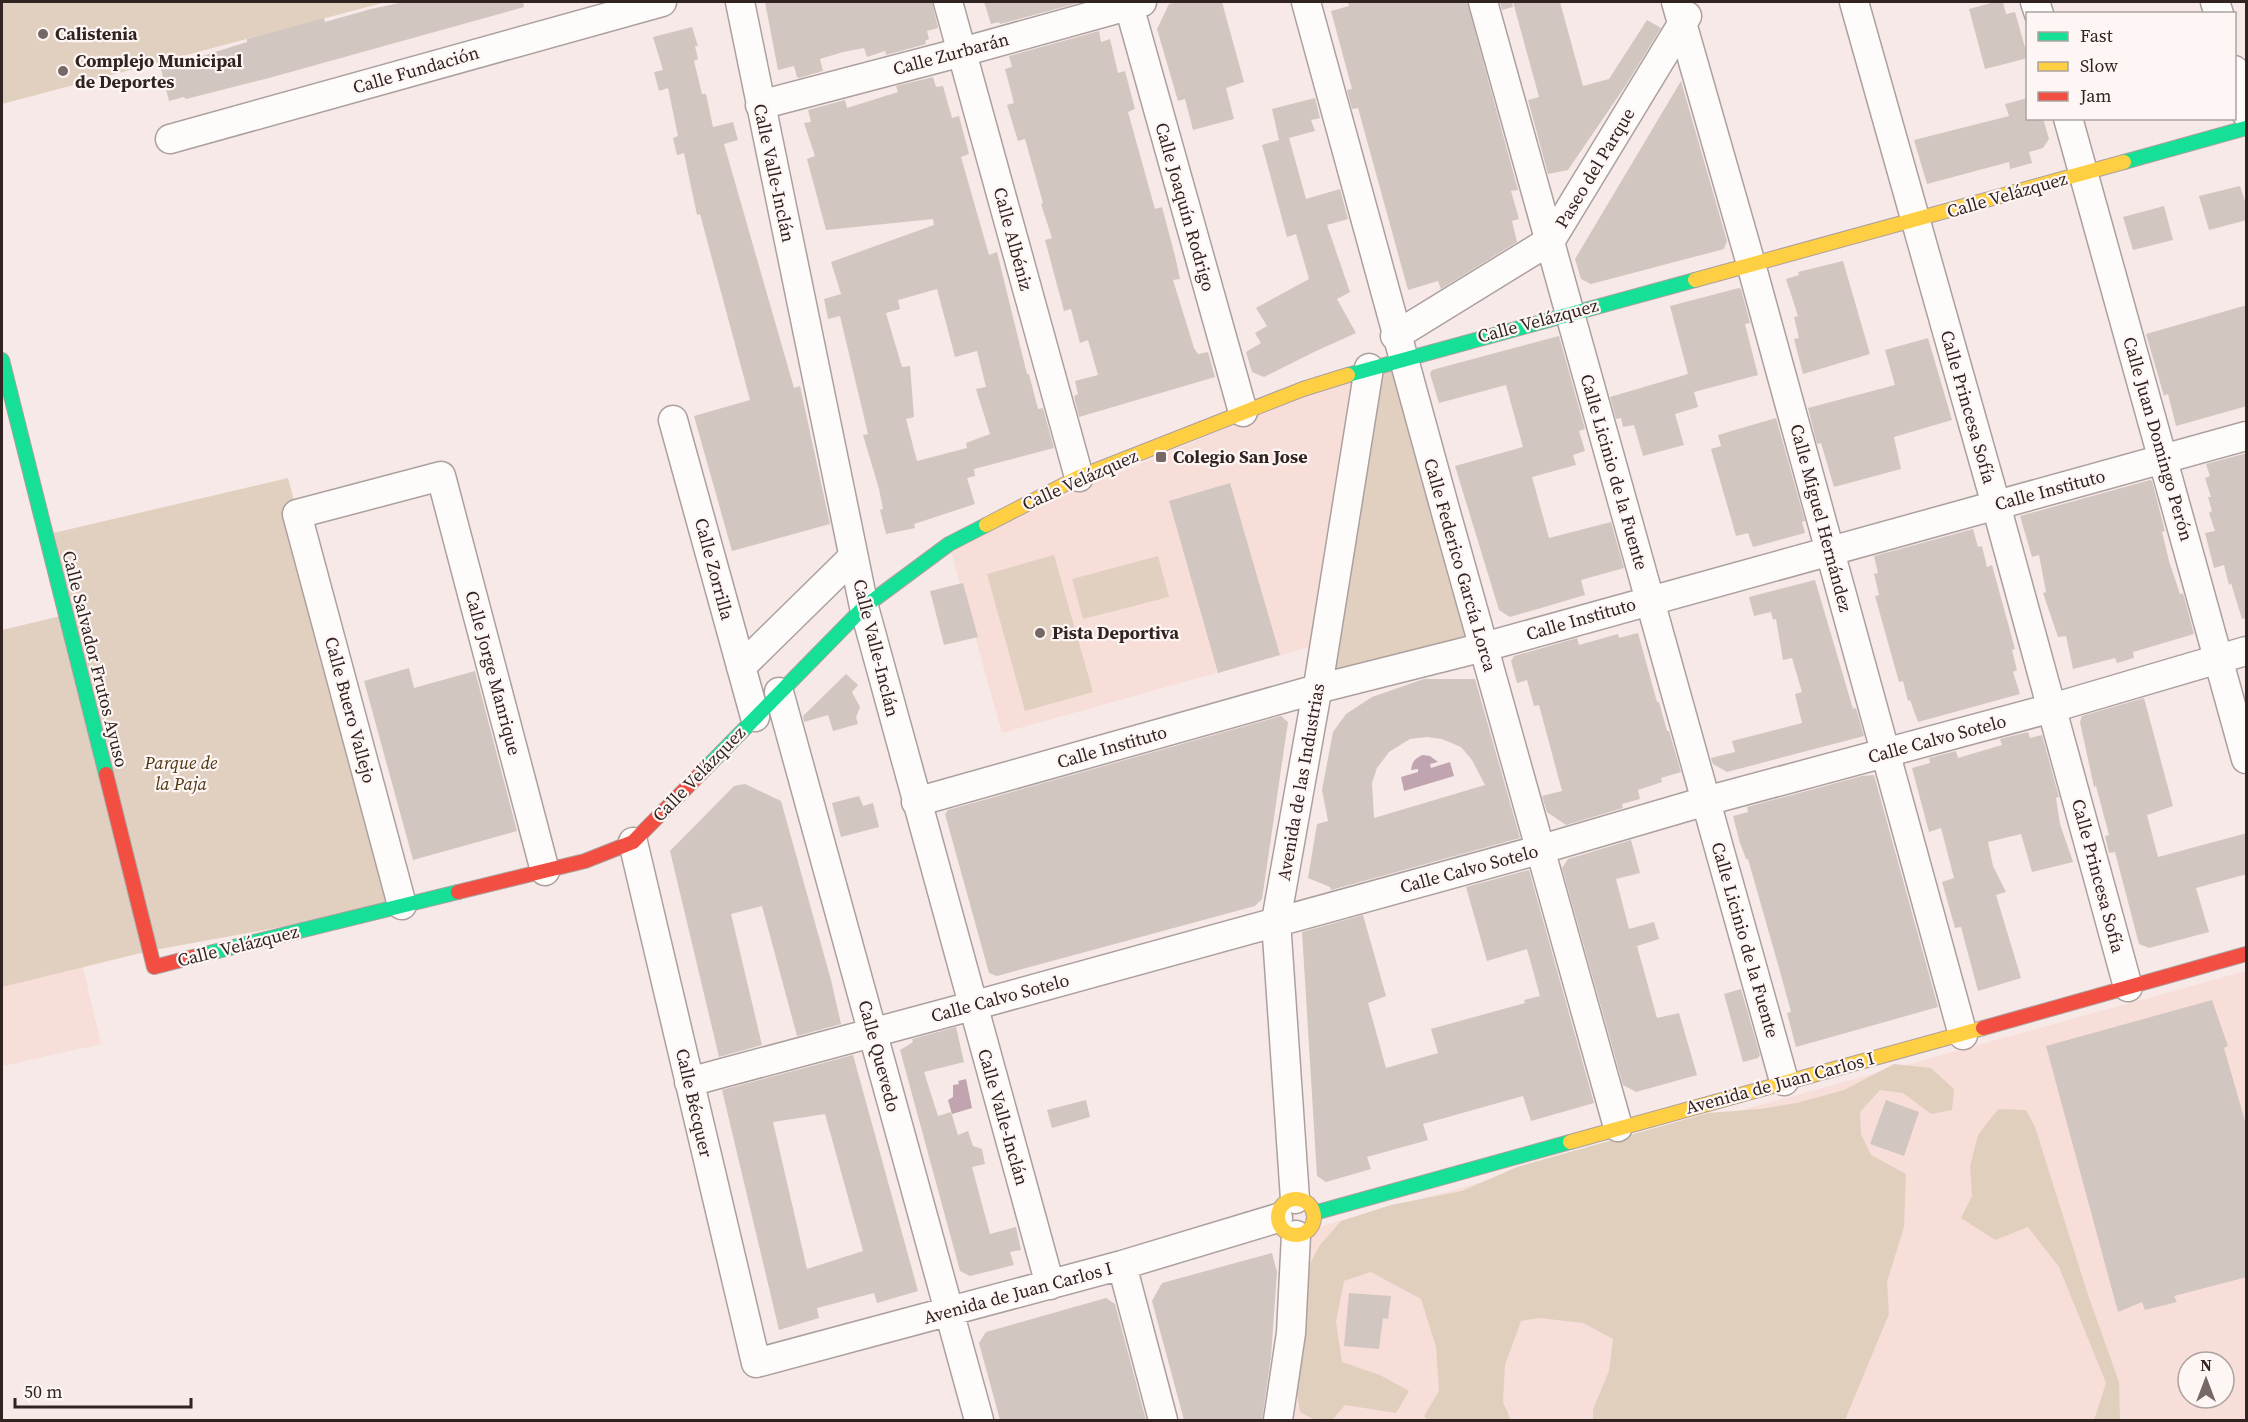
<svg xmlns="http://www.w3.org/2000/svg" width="2248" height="1422" font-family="'Source Serif 4',serif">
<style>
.built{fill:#f8ded9;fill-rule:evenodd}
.green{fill:#e1d0c0}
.forest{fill:#e1cfbd}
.water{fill:#c0a4b0}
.building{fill:#d2c6c1;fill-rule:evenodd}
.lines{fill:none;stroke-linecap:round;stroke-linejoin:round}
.street-casing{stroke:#aca09e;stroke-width:31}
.fast-casing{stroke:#aca09e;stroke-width:16}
.slow-casing{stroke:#aca09e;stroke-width:16}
.jam-casing{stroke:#aca09e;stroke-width:16}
.street{stroke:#fefcfb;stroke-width:28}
.fast{stroke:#16e098;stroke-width:14}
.slow{stroke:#ffcf43;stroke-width:14}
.jam{stroke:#f24e42;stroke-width:14}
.poi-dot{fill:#756866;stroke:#fef6f5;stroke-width:2}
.labels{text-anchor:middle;stroke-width:4.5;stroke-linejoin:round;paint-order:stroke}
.poi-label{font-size:18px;font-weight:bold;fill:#302320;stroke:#fef6f5;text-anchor:start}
.street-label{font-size:18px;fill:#302320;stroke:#fef6f5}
.park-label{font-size:18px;font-style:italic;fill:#4d350f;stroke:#fef6f5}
</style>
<rect width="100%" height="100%" fill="#f6e9e7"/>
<!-- built -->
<path class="built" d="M1369 368 1324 643 1002 733 949 544Z
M2 622 101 1044 2 1066Z
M2246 971V1420H1278L1307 1232 1311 1229ZM2188 1362H2224V1398H2188Z"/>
<!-- green -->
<path class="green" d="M2 2H386L2 104Z
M1401 358 1484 647 1317 689 1369 368Z
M288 478 402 905 149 951 2 987V630L65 615 45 535Z
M1054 555 1093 692 1025 711 987 574Z
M1158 556 1169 597 1083 619 1072 579Z"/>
<!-- forest -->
<path class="forest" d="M1894 1064 1931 1068 1954 1089 1952 1110 1931 1114 1903 1093 1880 1090 1860 1112 1861 1134 1871 1155 1906 1174 1904 1227 1887 1282 1889 1314 1845 1420H1593V1409L1609 1371 1613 1339 1583 1323 1539 1318 1521 1321 1505 1365 1503 1402 1511 1420H1427L1424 1416 1439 1391 1436 1347 1421 1299 1371 1272 1344 1281 1336 1322 1342 1362 1380 1375 1409 1391 1396 1413 1345 1405 1332 1420H1315L1300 1412 1297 1394 1308 1267 1320 1245 1341 1221 1391 1205 1462 1191 1517 1167 1708 1113 1760 1109 1797 1103 1844 1090Z
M1998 1109 2026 1110 2035 1127 2088 1295 2119 1382 2120 1420H2094L2106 1383 2059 1267 2028 1227 1995 1240 1961 1218 1972 1196 1970 1166 1978 1135Z"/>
<!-- water -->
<path class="water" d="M1423 755 1430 756 1438 762 1430 764 1431 768 1450 762 1454 776 1404 791 1401 777 1418 772V769L1411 770C1412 762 1415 758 1423 755Z
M966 1079 972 1108 952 1114 948 1100 953 1097V1085L959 1084 958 1081Z"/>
<!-- building -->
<path class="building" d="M404 2H523L524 7 269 78 186 99 184 97 169 101 161 69 247 42V39L324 18 325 22 371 9Z
M765 2H932L938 28 927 31 929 39 925 41 926 44 886 55 885 51 867 57 864 48 843 52 820 59 823 71 799 78 797 77 794 66 778 70Z
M984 2H1082L1000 24 999 22 991 24Z
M1179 2H1222L1244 82 1226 88 1234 119 1193 130 1185 99 1178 101 1157 29 1169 4Z
M1348 2H1467L1518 190 1511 191 1519 219 1512 221 1517 242 1441 289 1438 281 1408 290 1358 108 1352 109 1347 90 1352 89 1331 11 1349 6Z
M1500 2H1512L1513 7 1502 10Z
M1513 2H1560L1583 86 1609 79 1647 20 1661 28 1626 85 1568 170 1548 174 1528 100 1539 97Z
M1995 2H2003L2006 14 2015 12 2028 58 1985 69 1969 9Z
M692 27 698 46H695L698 59 694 61 702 94H706L713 127 733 122 738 140 724 144 794 388 800 386 830 524 732 551 694 416 750 400 700 214 697 215 684 153 677 155 673 138 678 136 668 88 659 91 654 72 663 70 653 37Z
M1099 31 1101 42 1110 39 1118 73 1125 71 1135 109 1128 112 1155 209 1162 207 1175 256 1180 279 1173 280 1194 348 1198 354 1208 352 1215 377 1079 417 1074 396 1078 394 1075 381 1098 375 1088 340 1080 343 1071 309 1064 311 1045 240 1052 238 1041 204 1043 203 1025 139 1018 141 1007 105 1014 103 1005 69 1012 67 1009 56Z
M933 77 936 87 943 86 952 118 959 116 969 154 961 157 989 255 997 252 1027 374H1029L1038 409 1043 408 1054 448 974 469 975 476 967 478 975 504 914 524 915 528 886 534 880 510 883 509 879 489 863 435 868 434 840 316 828 319 824 299 841 294 831 262 934 225 933 219 826 230 807 159 815 156 804 123 811 122 808 110 845 100 847 108 898 92 896 86ZM937 289 955 357 977 351 986 387 976 389 990 434 966 443 967 448 917 461 906 419 914 417 910 366 902 367 886 313 900 309 898 300Z
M1681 81 1727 241 1724 249 1591 284 1581 279 1575 259Z
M1315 98 1320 118 1311 120 1315 131 1289 138 1306 199 1340 189 1348 219 1327 225 1350 292 1337 299 1356 333 1314 352 1264 377 1252 372 1246 352 1261 343 1255 333 1267 326 1256 308 1309 279 1296 234 1287 237 1262 145 1279 140 1272 109Z
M2028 98V118H2043L2049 139 2043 148 2029 152 2032 163 2010 169 2009 162 1927 184 1914 140 2009 116 2005 104Z
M2240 186 2247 207V220L2209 230 2199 196Z
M2164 206 2173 240 2133 250 2123 217Z
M1843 261 1870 354 1803 374 1794 339 1799 338 1794 317 1798 316 1786 279 1799 275 1798 272Z
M1739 288 1741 289 1750 323 1745 324 1758 375 1694 392 1698 407 1675 414 1684 445 1643 456 1634 425 1623 427 1621 418 1616 419 1610 397 1688 374 1670 306Z
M2247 305V406L2176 426 2168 394 2164 396 2146 334Z
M1559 336 1585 429 1579 431 1585 451 1573 455 1576 465 1532 477 1549 538 1611 522 1624 568 1581 580 1585 595 1510 617 1499 610 1455 466 1523 447 1506 385 1439 403 1430 374 1432 370Z
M1928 338 1952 420 1894 437 1901 469 1834 487 1821 443 1817 444 1808 408 1895 385 1885 350Z
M1776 418 1805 521 1802 522 1805 533 1753 547 1748 533 1736 536 1711 449 1721 446 1718 435Z
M2247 453V618L2242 619 2231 583 2229 585 2224 565 2214 568 2205 533 2215 531 2209 513 2212 511 2208 497H2211L2205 478 2210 476 2206 464Z
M2150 480 2152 481 2165 531 2162 532 2169 561 2180 594 2183 593 2194 634 2133 652 2134 658 2117 663 2115 658 2073 669 2066 636 2058 637 2043 593 2046 592 2039 555 2032 557 2020 516Z
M1230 483 1280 655 1218 673 1169 501Z
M1973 529 1978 547 1982 546 1987 567 1992 565 2015 649 2012 650 2017 670 2013 672 2020 694 1918 722 1910 700 1908 701 1903 681 1899 682 1875 596 1879 595 1874 574 1878 573 1874 556Z
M1815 580 1853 709 1856 708 1864 736 1727 772 1713 764 1711 758 1735 752 1732 741 1802 723 1795 694 1802 692 1792 658 1783 660 1776 619 1773 620 1771 612 1754 616 1749 597Z
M963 583 978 637 944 645 930 591Z
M1638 633 1657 702H1659L1667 731H1669L1681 772 1661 778 1662 782 1638 790 1640 799 1622 804 1623 808 1566 825 1547 812 1542 796 1562 791 1539 705 1534 706 1527 680 1517 683 1511 661 1514 656 1577 638 1579 645 1618 634 1619 638Z
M409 668 414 688 475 671 517 831 413 860 364 681Z
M846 674 858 685 852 692 860 707 856 717 858 724 833 731 828 715 804 722 803 716Z
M1424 679H1475L1520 838 1331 890 1330 887 1308 878 1317 824 1328 821 1322 790 1333 732 1346 714 1372 697ZM1427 737 1442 739 1461 747 1472 760 1485 785 1374 818 1372 783 1377 768 1389 752 1410 739Z
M2144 698 2173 806 2147 815 2158 857 2247 833V874L2196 888 2209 932 2149 948 2139 944 2115 852 2109 853 2105 836 2109 835 2096 786 2094 787 2080 722 2082 716Z
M1281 716 1288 722 1262 899 1255 906 997 976 989 973 945 814 948 810Z
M2028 732 2030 738 2042 735 2059 797 2056 798 2060 824 2073 862 2032 872 2021 834 1988 842 1993 866 2006 892 1996 895 2021 978 1978 991 1961 927 1955 928 1942 882 1954 878 1941 828 1929 832 1912 768 1930 763 1929 758 1956 751 1958 758 2002 745 2000 739Z
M1874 775 1938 1007 1796 1047 1787 1013 1791 1012 1781 975 1748 859H1746L1740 843 1733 816 1748 812 1747 807 1862 776Z
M745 784 781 801 831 980 841 1024 797 1036 762 906 731 914 762 1045 719 1057 670 851 734 786Z
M859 796 863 806 873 803 879 827 841 837 832 803Z
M1631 840 1640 873 1616 879 1629 929 1654 922 1659 939 1637 946 1657 1018 1679 1013 1697 1075 1636 1092 1623 1085 1562 868 1568 859Z
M1529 870 1594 1103 1531 1121 1523 1096 1423 1124 1428 1140 1367 1157 1371 1169 1326 1182 1317 1176 1302 932 1363 915 1386 996 1368 1003 1386 1068 1438 1053 1431 1029 1525 1003 1524 1000 1540 996 1527 949 1487 961 1466 887Z
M1741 989 1760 1055 1758 1058 1743 1062 1724 994Z
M2212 1000 2228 1046 2224 1048 2247 1128V1277L2174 1296 2177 1302 2145 1310 2142 1302 2118 1312 2046 1046Z
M956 1027 964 1062 924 1072 938 1116 951 1112 958 1135 968 1131 973 1146 982 1149 985 1164 972 1167 990 1234 1016 1227 1021 1250 1010 1252 1014 1265 970 1276 960 1271 900 1050 913 1042 912 1039Z
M853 1055 918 1291 877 1303 874 1293 817 1308 819 1318 779 1330 722 1090ZM825 1114 863 1251 807 1269 773 1122Z
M1086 1100 1090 1117 1052 1128 1047 1110Z
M1886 1100 1919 1112 1904 1156 1870 1144Z
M1272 1253 1277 1272 1271 1357 1262 1420H1184L1152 1301 1162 1283Z
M1349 1293 1391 1296 1388 1319 1383 1318 1379 1349 1344 1346Z
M1106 1298 1115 1304 1146 1420H1000L979 1343 986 1332Z"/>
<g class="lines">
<defs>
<path id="street" d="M740 2 864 607 1050 1285
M948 2 1079 477
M1128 2 1243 412
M1306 2C1407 378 1513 752 1618 1127
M1483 2 1784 1081
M1676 2 1751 264 1963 1035
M1854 2 1996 505 2128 987
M2035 2 2039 14
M2215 2 2219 14
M2234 70 2246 113
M760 105 962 52 1142 2
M2068 118 2246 759
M170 139 662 2
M1395 336 1551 240 1687 16
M673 420 755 717
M741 667 853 557
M779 692 979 1420
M916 802 1317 689 1484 647 2246 436
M633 842 756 1363 1122 1265 1278 1218
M402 905 297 514 441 476 545 871
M689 1082 972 1006 1542 849 1706 801 2052 708 2246 651
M1295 1199 1276 921 1319 680 1369 368
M1122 1265 1163 1420
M1278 1420 1291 1333 1296 1235"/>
<path id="fast" d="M2124 162 2246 128
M2 360 106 774
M1348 375 1695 280
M706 768 864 607 949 544 986 525
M197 956 458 892
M1314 1213 1570 1142"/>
<path id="slow" d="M1695 280 2124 162
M986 525 1079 477 1303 389 1348 375
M1570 1142 1983 1028
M1278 1217a18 18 0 1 1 36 0a18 18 0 1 1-36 0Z"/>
<path id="jam" d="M106 774 154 967 197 956
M458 892 585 861 633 842 706 768
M1983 1028 2246 954"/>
</defs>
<!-- street casing -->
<use href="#street" class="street-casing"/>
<!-- fast casing -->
<use href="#fast" class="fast-casing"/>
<!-- slow casing -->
<use href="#slow" class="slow-casing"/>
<!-- jam casing -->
<use href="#jam" class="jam-casing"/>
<!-- street -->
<use href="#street" class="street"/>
<!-- fast -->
<use href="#fast" class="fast"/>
<!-- slow -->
<use href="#slow" class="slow"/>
<!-- jam -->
<use href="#jam" class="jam"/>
</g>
<!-- markers -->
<g class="poi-dot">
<circle cx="43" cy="34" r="6"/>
<circle cx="63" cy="71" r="6"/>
<rect x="1155" y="451" width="12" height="12" rx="3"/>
<circle cx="1040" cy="633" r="6"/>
</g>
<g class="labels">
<!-- poi labels -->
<g class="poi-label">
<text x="55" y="40">Calistenia</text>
<text x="75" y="67">Complejo Municipal<tspan x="75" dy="21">de Deportes</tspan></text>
<text x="1173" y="463">Colegio San Jose</text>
<text x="1052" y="639">Pista Deportiva</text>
</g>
<!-- street labels -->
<g class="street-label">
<text transform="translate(951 54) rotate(-15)" y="6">Calle Zurbarán</text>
<text transform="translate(416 70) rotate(-16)" y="6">Calle Fundación</text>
<text transform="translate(1595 168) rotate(-59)" y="6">Paseo del Parque</text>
<text transform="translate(774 173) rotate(78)" y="6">Calle Valle-Inclán</text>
<text transform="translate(2007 195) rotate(-16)" y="6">Calle Velázquez</text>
<text transform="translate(1185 207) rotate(74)" y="6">Calle Joaquín Rodrigo</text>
<text transform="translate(1013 239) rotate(75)" y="6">Calle Albéniz</text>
<text transform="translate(1538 321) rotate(-15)" y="6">Calle Velázquez</text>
<text transform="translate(1968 407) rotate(74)" y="6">Calle Princesa Sofía</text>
<text transform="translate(2158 439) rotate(74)" y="6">Calle Juan Domingo Perón</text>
<text transform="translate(1614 472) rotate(74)" y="6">Calle Licinio de la Fuente</text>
<text transform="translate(1080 480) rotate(-24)" y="6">Calle Velázquez</text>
<text transform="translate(2050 490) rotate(-15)" y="6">Calle Instituto</text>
<text transform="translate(1821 518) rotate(75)" y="6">Calle Miguel Hernández</text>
<text transform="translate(1460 565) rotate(74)" y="6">Calle Federico García Lorca</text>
<text transform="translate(714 569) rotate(75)" y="6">Calle Zorrilla</text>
<text transform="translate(1581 619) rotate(-16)" y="6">Calle Instituto</text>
<text transform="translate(876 648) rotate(76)" y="6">Calle Valle-Inclán</text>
<text transform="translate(95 659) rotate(76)" y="6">Calle Salvador Frutos Ayuso</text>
<text transform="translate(493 673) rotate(75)" y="6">Calle Jorge Manrique</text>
<text transform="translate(350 710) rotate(75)" y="6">Calle Buero Vallejo</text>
<text transform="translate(1937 739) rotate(-15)" y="6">Calle Calvo Sotelo</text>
<text transform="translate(1112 747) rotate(-16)" y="6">Calle Instituto</text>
<text transform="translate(699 774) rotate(-46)" y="6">Calle Velázquez</text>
<text transform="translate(1301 782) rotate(-80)" y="6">Avenida de las Industrias</text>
<text transform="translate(1469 869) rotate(-15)" y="6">Calle Calvo Sotelo</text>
<text transform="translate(2098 876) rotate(75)" y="6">Calle Princesa Sofía</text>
<text transform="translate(1745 940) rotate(74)" y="6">Calle Licinio de la Fuente</text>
<text transform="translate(238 946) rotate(-14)" y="6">Calle Velázquez</text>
<text transform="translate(1000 998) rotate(-15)" y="6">Calle Calvo Sotelo</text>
<text transform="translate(879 1056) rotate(75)" y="6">Calle Quevedo</text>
<text transform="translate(1780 1083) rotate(-15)" y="6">Avenida de Juan Carlos I</text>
<text transform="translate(694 1103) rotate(77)" y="6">Calle Bécquer</text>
<text transform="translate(1003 1117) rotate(74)" y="6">Calle Valle-Inclán</text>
<text transform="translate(1018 1293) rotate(-15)" y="6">Avenida de Juan Carlos I</text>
</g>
<!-- park labels -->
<g class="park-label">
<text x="181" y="769">Parque de<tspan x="181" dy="21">la Paja</tspan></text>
</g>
</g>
<!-- border -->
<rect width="2248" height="1422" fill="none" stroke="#302320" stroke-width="6"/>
<!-- legend -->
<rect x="2026" y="12" width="210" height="108" fill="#fef6f5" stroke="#aca2a0" stroke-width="1.5"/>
<rect x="2038" y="32" width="30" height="9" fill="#16e098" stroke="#aca2a0" stroke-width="1.5"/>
<text x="2080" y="42" font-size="18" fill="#302320">Fast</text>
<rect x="2038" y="62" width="30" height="9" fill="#ffcf43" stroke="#aca2a0" stroke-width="1.5"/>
<text x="2080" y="72" font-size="18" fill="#302320">Slow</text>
<rect x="2038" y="92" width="30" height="9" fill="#f24e42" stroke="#aca2a0" stroke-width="1.5"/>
<text x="2080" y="102" font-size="18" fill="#302320">Jam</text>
<!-- north arrow -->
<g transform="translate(2206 1380)"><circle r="28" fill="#fef6f5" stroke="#aca2a0" stroke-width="1.5"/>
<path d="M0-4.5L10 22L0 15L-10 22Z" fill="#756866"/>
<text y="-9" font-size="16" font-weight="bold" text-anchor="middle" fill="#302320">N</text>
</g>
<!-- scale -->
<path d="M15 1398v9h176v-9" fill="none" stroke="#302320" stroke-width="3"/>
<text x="24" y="1398" font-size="18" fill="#302320" stroke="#fef6f5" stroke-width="4.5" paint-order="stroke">50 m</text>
</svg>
